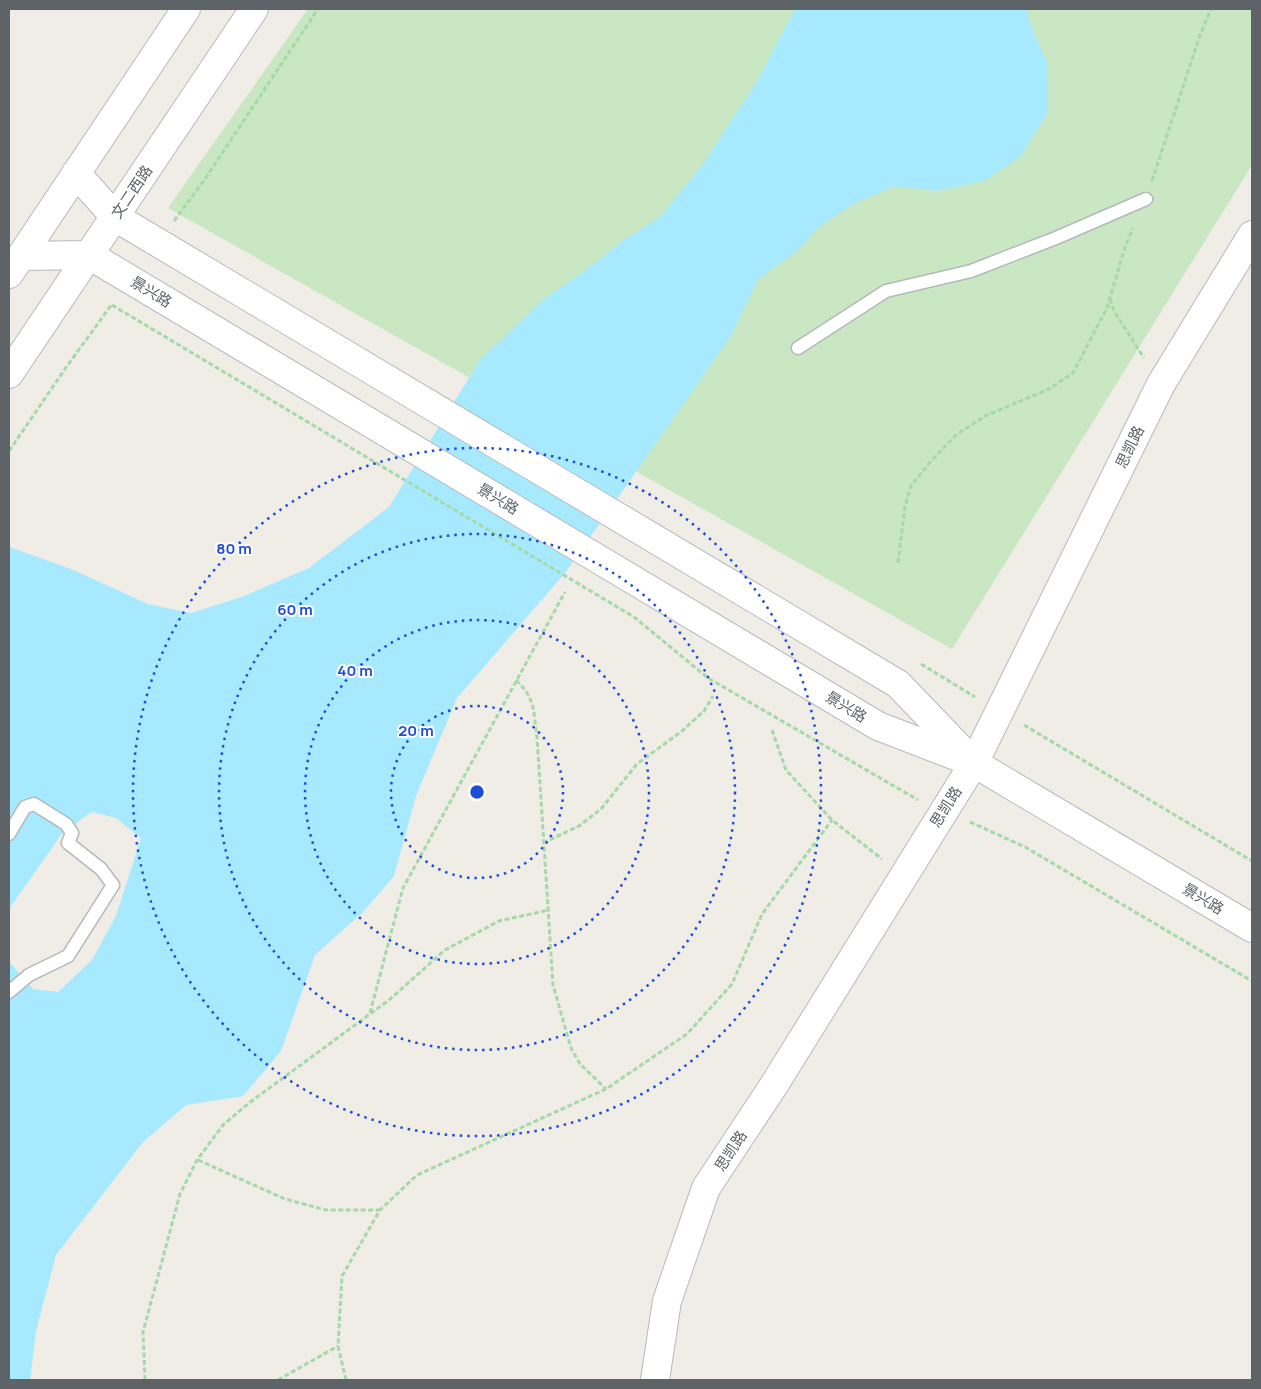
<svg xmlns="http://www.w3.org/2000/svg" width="1261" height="1389" font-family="Manrope,'Noto Sans SC',sans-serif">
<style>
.green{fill:#cae7c3}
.water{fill:#a7eaff}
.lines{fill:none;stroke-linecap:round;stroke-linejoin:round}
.lane-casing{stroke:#b4b8bb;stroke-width:15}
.secondary-casing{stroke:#b5babe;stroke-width:30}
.path{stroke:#a6d9aa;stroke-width:3;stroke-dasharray:5 2.5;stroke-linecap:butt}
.lane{stroke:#fff;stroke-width:12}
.secondary{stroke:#fff;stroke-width:28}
.ring{fill:none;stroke:#1d4ed8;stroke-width:2.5;stroke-dasharray:2.5 5}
.labels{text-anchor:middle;stroke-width:4;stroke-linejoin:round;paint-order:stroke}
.street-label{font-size:15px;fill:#5e6367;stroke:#fff}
.centre{fill:#1d4ed8;stroke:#fff;stroke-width:2.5}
.ring-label{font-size:15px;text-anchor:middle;font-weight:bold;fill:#1d4ed8;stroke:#fff;stroke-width:4;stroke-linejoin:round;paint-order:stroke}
</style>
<rect width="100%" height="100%" fill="#f0ece6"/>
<!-- green -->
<path class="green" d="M308 9H1252V165L952 649 168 208Z"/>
<!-- water -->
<path class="water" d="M795 9H1026L1032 28 1048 65 1047 114 1021 156 986 180 938 191 894 186 852 205 819 227 798 250 758 279 731 336 565 573 457 698 416 796 394 876 363 912 315 955 281 1051 243 1096 186 1105 143 1142 56 1255 36 1331 30 1380H9V962L33 989 58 992 92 960 116 916 141 838 116 818 92 812 63 832 9 909V547L71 569 148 604 191 613 242 597 309 568 389 507 480 360 543 300 587 269 621 242 661 216 704 163 757 81Z"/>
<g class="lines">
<defs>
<path id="lane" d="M798 348 886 291 971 271 1056 238 1146 199
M9 834 25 807 34 804 66 824 72 833 68 843 101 869 113 885 68 956 29 975 9 992"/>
<path id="secondary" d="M76 173 115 217 898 684 969 758
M21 256 89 255 878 726 974 763 1252 928
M9 274 186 9
M9 374 254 9
M655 1380 667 1301 706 1188 774 1085 974 763 1161 384 1252 235"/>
</defs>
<!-- lane casing -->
<use href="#lane" class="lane-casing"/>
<!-- secondary casing -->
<use href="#secondary" class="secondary-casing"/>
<!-- path -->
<path class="path" d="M1152 181 1199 38 1211 9
M174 221 205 179 318 9
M1110 299 1114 311 1144 358
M112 305 634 617 708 678 918 800
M9 451 65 369 112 304
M898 563 905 506 911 486 931 461 956 435 985 416 1049 389 1073 373 1107 308 1125 247 1133 228
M921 664 975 697
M516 680C536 699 533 711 537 737L553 985 571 1048 580 1064 606 1089
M1024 725 1252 861
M772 730 786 770 832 820 882 859
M970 822 1025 847 1252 981
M543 843 579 826 601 809 637 764 682 731 704 711 713 696
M370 1013 403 888 565 592
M198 1160 285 1199 326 1210H379
M145 1380 143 1332 180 1194 197 1160 223 1125 249 1103 389 1000 445 950 499 921 549 910
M278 1380 338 1346
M346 1380 338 1346 342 1276 380 1210 417 1175 606 1089 687 1034 732 984 762 914 832 820"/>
<!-- lane -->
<use href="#lane" class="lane"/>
<!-- secondary -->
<use href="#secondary" class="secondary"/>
</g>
<!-- distance rings -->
<g class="ring">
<circle cx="477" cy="792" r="86"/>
<circle cx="477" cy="792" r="172"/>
<circle cx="477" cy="792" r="258"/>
<circle cx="477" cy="792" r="344"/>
</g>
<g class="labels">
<!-- street labels -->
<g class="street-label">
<text transform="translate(132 192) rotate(-56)" y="5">文二西路</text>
<text transform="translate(151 292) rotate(31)" y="5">景兴路</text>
<text transform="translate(1130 447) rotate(-64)" y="5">思凯路</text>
<text transform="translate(498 499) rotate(31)" y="5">景兴路</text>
<text transform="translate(846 707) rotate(31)" y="5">景兴路</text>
<text transform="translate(946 807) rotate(-58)" y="5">思凯路</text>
<text transform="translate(1203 899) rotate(31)" y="5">景兴路</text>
<text transform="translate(731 1151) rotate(-57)" y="5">思凯路</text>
</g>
</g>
<circle cx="477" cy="792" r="8" class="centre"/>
<g class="ring-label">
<text x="234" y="554">80 m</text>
<text x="295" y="615">60 m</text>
<text x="355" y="676">40 m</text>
<text x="416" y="736">20 m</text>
</g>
<!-- border -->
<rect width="1261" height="1389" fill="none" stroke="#5e6367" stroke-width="20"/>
</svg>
